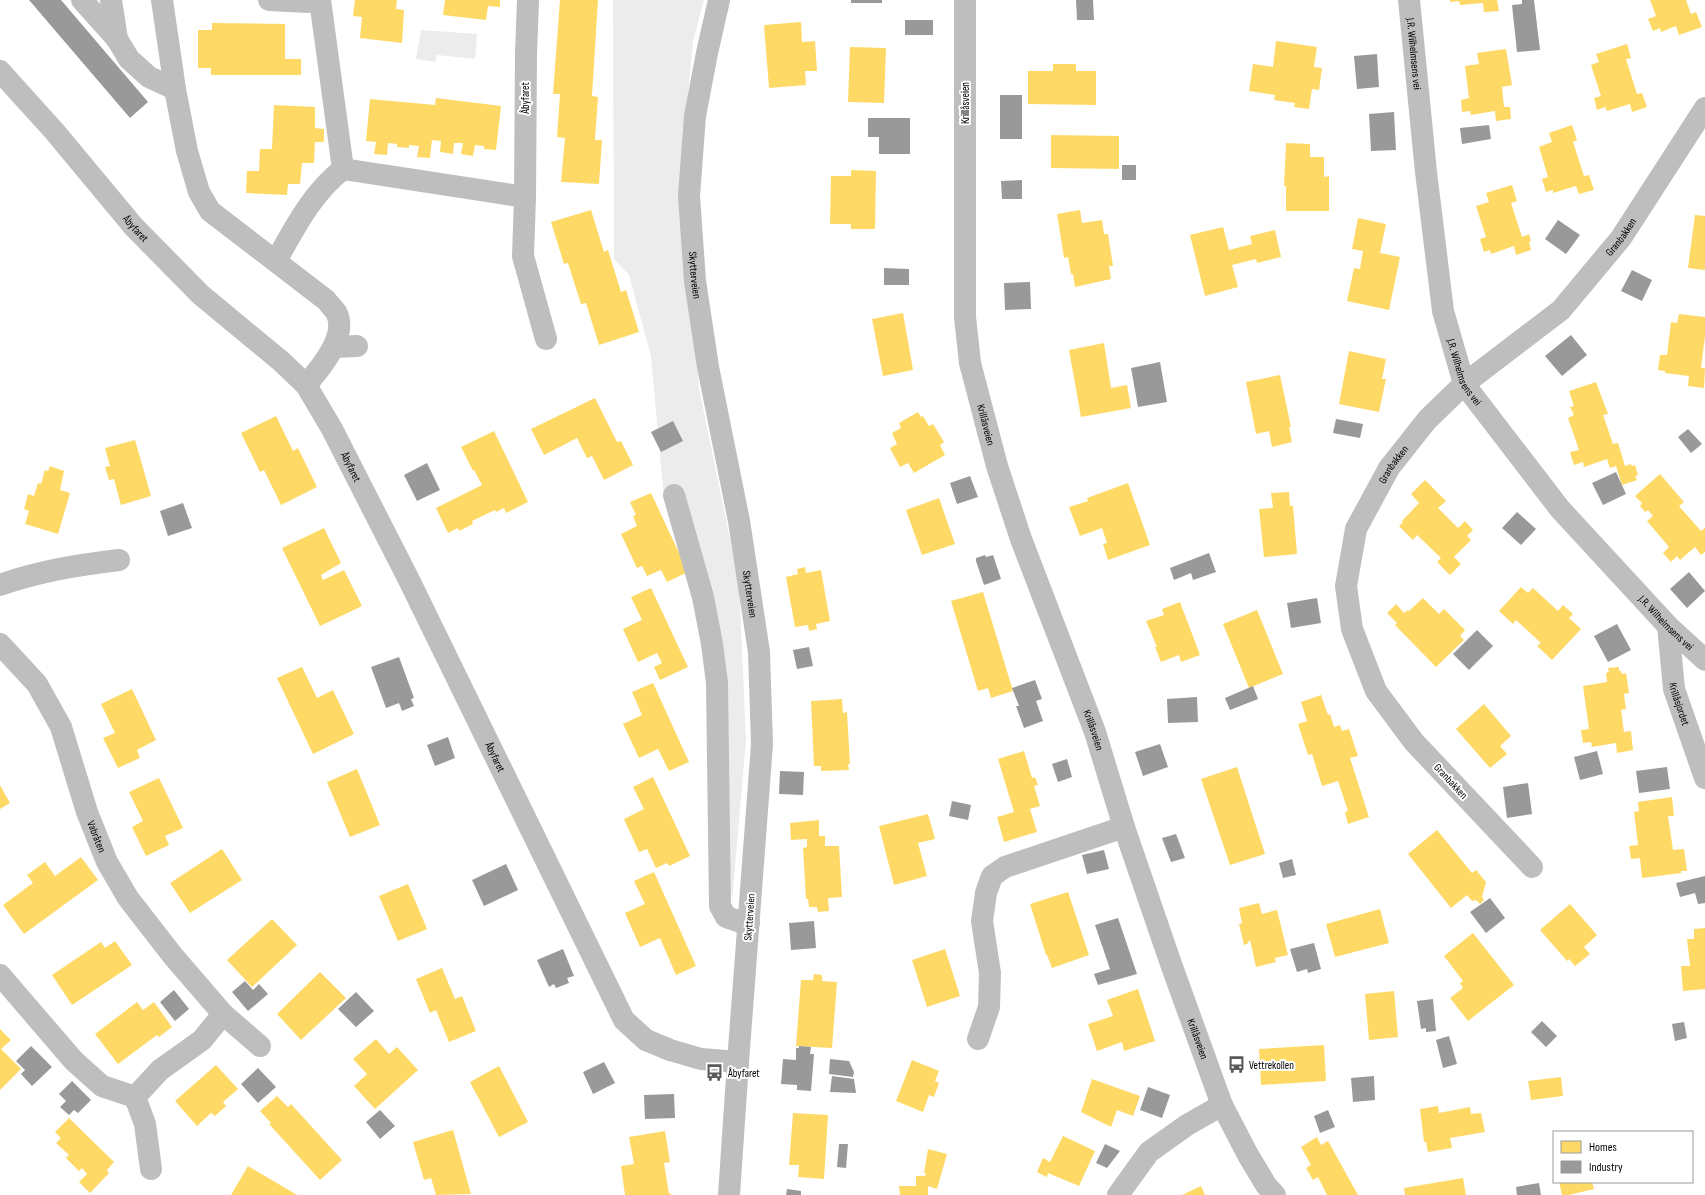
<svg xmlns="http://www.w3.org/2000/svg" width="1705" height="1195" font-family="'Sofia Sans Condensed',sans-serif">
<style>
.green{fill:#ececec}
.homes{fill:#ffd966}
.industry{fill:#999}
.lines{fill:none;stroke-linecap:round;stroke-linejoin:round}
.minor{stroke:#bebebe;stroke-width:22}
.labels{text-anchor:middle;stroke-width:4;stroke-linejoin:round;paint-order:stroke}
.street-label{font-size:11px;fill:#000;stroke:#fff}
.poi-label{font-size:11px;fill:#000;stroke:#fff;text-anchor:start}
</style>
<rect width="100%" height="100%" fill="#fff"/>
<!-- green -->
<path class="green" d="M613 0H704L693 42 680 178 699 388 739 583 746 740 732 902 715 682 664 498 651 356 629 275 614 259Z
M421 30 477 34 475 59 437 55 435 62 416 59Z"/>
<!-- homes -->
<path class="homes" d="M355 0H397L396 9 404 10 402 43 360 38 362 17 353 16Z
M445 0H500V7L488 6 486 20 443 15Z
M560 0H598L592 96 598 97 595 140H602L599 184 561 182 565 138 557 137 560 94H553Z
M1450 0H1497L1499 11 1484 12 1483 3 1460 5 1459 1 1450 2Z
M1650 0H1686L1691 14 1696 12 1702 27 1679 35 1676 26 1661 32 1660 28 1653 31 1648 19 1656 16Z
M801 22 802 42 815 41 817 71H805L806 85 769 88 764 25Z
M212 23 285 24V59H301V75H211V68H198V30H212Z
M1276 41 1317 47 1314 67 1322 68 1319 90 1312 89 1309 109 1294 107 1295 103 1274 100 1275 95 1249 91 1253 64 1273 67Z
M1627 44 1631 58 1626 59 1637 94 1642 93 1647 107 1632 112 1630 104 1607 111 1605 107 1597 110 1594 98 1601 96 1591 65 1599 62 1596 54Z
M850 47 886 48 884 103 848 102Z
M1506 49 1512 85 1502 87 1504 107H1510L1511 119 1496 121 1495 111 1471 115 1470 111 1462 112 1461 100 1469 98 1465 66 1479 64 1477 53Z
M1053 64H1076V71H1096V105L1028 104V71H1053Z
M436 98 501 106 496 150 484 149V146L475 145 473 156 461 154 463 143H454L453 154 440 152 441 141 432 140 430 158 417 157 419 146 409 145V148L397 147V144L388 143 387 155 374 154 376 142 366 141 370 99 435 105Z
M274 105 315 107V128L324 129V142H315L314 163H302L300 184H288L287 195 246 193 247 171H259L260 149H272Z
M1572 125 1577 140 1573 142 1584 176 1589 175 1594 190 1579 194 1576 186 1553 193V190L1546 192 1542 179 1548 177 1539 147 1552 142 1549 133Z
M1051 135 1119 136V169L1051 168Z
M1286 143 1310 144V157H1324V177L1329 176V211H1286V186H1284Z
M851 170 876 171 875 229H851V224H830L831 176H851Z
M1512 185 1517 201 1511 203 1522 237 1529 234 1531 241 1529 242 1531 250 1516 255 1514 246 1491 254 1490 250 1484 252 1480 239 1486 237 1476 206 1489 202 1486 193Z
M591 210 604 252 608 250 621 292 626 290 639 332 599 345 586 303 581 304 568 263 564 264 551 222Z
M1080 210 1082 223 1102 220 1104 234H1108L1113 266H1109L1111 279 1075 287 1073 274H1071L1068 257 1064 258 1057 214Z
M1695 215 1705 216V270L1688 268Z
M1358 218 1386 224 1380 253 1400 257 1389 310 1347 301 1354 268 1360 269 1363 251 1352 249Z
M1223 227 1229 250 1252 244 1250 236 1275 230 1281 257 1257 263 1256 259 1232 265 1238 287 1205 296 1190 235Z
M903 313 913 370 883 376 872 319Z
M1679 314 1705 317V336L1701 368H1705L1704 388 1688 386 1689 376 1665 373V371L1658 370 1660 355H1667L1671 322 1677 323Z
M1104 343 1111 388 1127 385 1131 408 1081 417 1069 350Z
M1349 351 1386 359 1382 379H1386L1379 412 1339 404Z
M1280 375 1291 427H1289L1292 442 1272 447 1269 431 1256 434 1246 382Z
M1596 382 1608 414 1603 415 1613 444 1618 443 1625 466 1631 464 1632 466 1635 465 1638 475 1635 476 1637 480 1622 485 1616 466 1610 468 1607 459 1584 467 1583 462 1574 465 1570 452 1579 450 1568 418 1574 415 1570 407 1574 406 1569 391Z
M595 398 617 442 621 441 633 465 604 480 592 456 587 458 577 438 544 455 531 429Z
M918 412 921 417 923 416 929 426 933 424 944 442 940 445 945 455 914 473 908 463 900 467 890 448 897 444 892 433 901 428 899 423Z
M276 416 293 451 298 448 317 487 281 505 264 470 260 472 241 433Z
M494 431 528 502 506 513 504 508 496 512 495 510 472 521 473 524 459 531 458 528 448 533 436 508 482 485 474 470 473 471 461 447Z
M135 440 151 496 121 505 114 479 109 480 105 467 110 466 105 448Z
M50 466 64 471 60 490 70 493 58 534 25 524 29 511 24 509 28 494 34 496 38 483 41 484 45 470 48 471Z
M1660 474 1684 502 1679 506 1701 531 1705 528V552L1701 555 1695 547 1680 560 1677 556 1671 562 1663 553 1669 547 1647 521 1653 516 1648 510 1645 512 1640 506 1642 503 1635 496Z
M1425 480 1446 501 1438 508 1458 528 1465 521 1473 530 1467 536 1471 540 1454 557 1461 564 1450 575 1437 562 1441 558 1417 535 1413 540 1399 526 1403 522 1402 521 1419 503 1411 494Z
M1128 483 1150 545 1108 560 1103 544 1107 543 1102 528 1080 536 1069 507 1088 501 1087 498Z
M1289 492 1290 506H1293L1297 554 1264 557 1259 509 1273 508 1271 493Z
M651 493 688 572 667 582 661 570 647 576 642 566 637 568 621 534 637 526 633 516 636 515 630 502Z
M939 498 955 544 922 555 906 510Z
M324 528 341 563 321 575 323 580 344 570 362 606 320 626 282 548Z
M805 567 806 573 821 570 830 621 816 624 817 629 809 631 808 625 795 627 786 577 798 574 797 569Z
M1521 587 1528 593 1533 588 1558 611 1563 605 1573 614 1569 618 1581 629 1552 660 1537 646 1541 643 1516 620 1513 624 1499 611Z
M651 588 688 667 660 680 654 667 662 663 657 653 638 662 623 629 642 620 631 597Z
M983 592 1013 691 991 698 988 688 978 691 951 601Z
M1423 598 1439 614 1444 609 1465 630 1460 636 1464 640 1436 667 1395 625 1397 623 1387 613 1396 604 1404 613 1408 610 1409 611Z
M1180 602 1200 655 1181 662 1179 655 1161 662 1155 647H1157L1146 621 1164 615 1162 609Z
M1257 610 1283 674 1249 688 1223 624Z
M302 667 317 698 333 690 354 734 313 754 277 678Z
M1619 667V671H1621L1622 674 1626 673 1629 693 1624 694 1626 709 1621 710 1624 732 1631 731 1633 750 1617 753 1616 743 1592 747 1591 742 1583 743 1581 730 1589 729 1583 686 1607 682 1606 673 1609 672 1608 668Z
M653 683 689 762 669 771 658 749 639 758 623 724 642 715 632 692Z
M132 689 156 740 137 750 140 758 118 768 103 738 115 733 101 704Z
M1321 695 1328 715 1330 714 1334 727 1340 725 1342 731 1349 729 1358 756 1350 758 1369 817 1348 824 1345 812 1348 811 1338 781 1322 786 1312 754 1308 755 1298 724 1307 721 1301 702Z
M842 699 843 713 847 712 850 764H848L849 770 821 771V766H814L811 701Z
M1484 704 1511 736 1500 746 1507 754 1490 768 1456 729Z
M1024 751 1032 778 1035 777 1038 785 1034 786 1040 806 1030 809 1037 832 1004 842 997 817 1014 812 998 759Z
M1237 767 1265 854 1230 865 1201 779Z
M357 769 380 825 350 837 327 782Z
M653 777 690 856 669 866 667 863 656 868 647 849 639 852 624 819 644 809 633 787Z
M159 778 183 828 165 836 169 845 146 856 132 827 143 821 129 792Z
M0 785 10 803 0 809Z
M1672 797 1674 816H1668L1673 850 1684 849 1687 871H1681V873L1642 878 1640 858 1631 859 1629 846 1638 845 1634 812 1639 811 1638 802Z
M928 814 935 839 918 843 927 876 894 885 879 826Z
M819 820V836H825V846H839L842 897 828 898 829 911 818 912 817 907H809L808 899H806L803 848 807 847V839L791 840 790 823Z
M1437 830 1472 873 1476 870 1486 882 1482 897 1484 900 1480 904 1476 900 1472 901 1467 895 1451 908 1408 854Z
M222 849 242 880 190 913 170 883Z
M81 857 98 880 24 934 3 905 33 883 27 875 45 862 55 876Z
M654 872 696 966 676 975 660 938 640 947 625 913 645 904 634 881Z
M408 884 427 929 398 941 379 896Z
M1068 892 1089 955 1052 968 1047 955H1046L1030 904Z
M1259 903 1262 914 1277 910 1288 955 1275 958 1276 962 1256 967 1250 940 1247 944 1244 945 1239 924 1242 923 1239 908Z
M1570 904 1597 935 1584 947 1590 954 1575 966 1569 959 1567 961 1540 930Z
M1380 909 1389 943 1335 957 1326 924Z
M272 919 297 945 252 987 227 960Z
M1705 928V989L1683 991 1681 966H1690L1687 939H1694V929Z
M1473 933 1514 985 1468 1021 1450 998 1463 988 1460 983 1463 981 1444 956Z
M115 941 132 965 72 1005 52 975 101 942 105 948Z
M945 949 960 996 927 1007 912 960Z
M442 968 455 999 462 996 476 1031 449 1042 436 1010 430 1013 416 979Z
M320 972 346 998 301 1040 277 1014Z
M814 974 822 975V981L837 982 832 1048 796 1046 801 980H813Z
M1138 989 1155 1041 1124 1051 1122 1042 1097 1051 1088 1024 1113 1016 1107 1000Z
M1394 991 1398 1037 1369 1040 1365 994Z
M137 1002 143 1010 154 1002 172 1027 159 1037 157 1035 118 1064 95 1034Z
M0 1029 11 1040 1 1049 21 1069 0 1090Z
M376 1039 389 1054 397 1047 418 1070 375 1109 354 1086 367 1074 353 1059Z
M1324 1045 1326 1081 1261 1085 1259 1049Z
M912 1060 939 1071 935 1081 939 1083 934 1097 929 1095 923 1112 896 1101Z
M216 1065 238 1089 223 1102 226 1106 215 1116 211 1113 197 1126 175 1101Z
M499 1066 528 1122 499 1137 470 1082Z
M1561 1077 1563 1096 1531 1100 1528 1081Z
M1092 1079 1140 1096 1133 1116 1117 1110 1111 1127 1081 1112Z
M277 1096 288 1107 291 1104 342 1160 320 1180 269 1124 271 1123 260 1111Z
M1438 1106 1439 1113 1470 1107 1471 1114 1481 1113 1485 1132 1450 1138 1452 1148 1428 1152 1426 1142H1424L1420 1109Z
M793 1113 828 1115 824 1179 798 1177 799 1165H789Z
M69 1118 114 1162 107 1170 109 1173 90 1193 79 1182 87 1174 82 1168 79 1171 66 1158 69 1155 56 1143 61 1138 55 1132Z
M453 1130 471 1194 436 1195 431 1178 424 1180 413 1142Z
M665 1131 670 1162 664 1163 669 1194 671 1193V1195H625L621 1166 634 1164 629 1137Z
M1063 1136 1095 1151 1079 1186 1048 1173 1047 1177 1037 1172 1043 1158 1050 1162Z
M1317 1137 1321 1145 1328 1141 1358 1195H1327L1318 1177 1313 1180 1306 1168 1311 1165 1301 1147Z
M928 1149 947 1154 937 1189 928 1186V1195H900L899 1186H916V1176H925L926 1173H924Z
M248 1166 297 1195H231Z
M1463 1178 1466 1195H1405L1404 1188Z
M1559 1182H1592L1594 1189 1569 1195H1562Z
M1201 1186 1205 1195H1182Z"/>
<!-- industry -->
<path class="industry" d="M29 0H61L148 102 130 118Z
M851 0H882V3H851Z
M1076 0H1093L1094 20H1077Z
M1522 0H1534L1540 50 1517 52 1512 5 1522 4Z
M905 20H933V35H905Z
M1377 54 1379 87 1357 89 1354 56Z
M1000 95H1022V139H1000Z
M1394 112 1396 150 1371 151 1369 114Z
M868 118H910V154H879V137H868Z
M1489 125 1491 139 1462 144 1460 128Z
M1122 165H1136V180H1122Z
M1022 180V199H1002L1001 181Z
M1558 220 1580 235 1566 254 1545 239Z
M884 268 909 269V285H884Z
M1632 270 1652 280 1642 301 1621 291Z
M1030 282 1031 309 1005 310 1004 283Z
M1571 335 1587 355 1562 376 1545 356Z
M1160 362 1167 402 1138 407 1131 368Z
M1336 419 1363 424 1360 438 1333 433Z
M673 421 683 441 661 452 651 432Z
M1688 429 1702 444 1691 453 1678 437Z
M427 463 440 490 417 501 404 475Z
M1616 472 1626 494 1603 505 1592 483Z
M970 476 978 497 957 504 950 483Z
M183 503 192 528 168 536 160 511Z
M1517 512 1536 529 1521 545 1502 528Z
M1209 553 1216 572 1193 580 1191 573 1174 580 1170 568Z
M985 555 986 557 993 555 1001 579 984 585 976 561V558Z
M1689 572 1705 591 1687 608 1670 589Z
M1317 598 1321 623 1291 628 1287 603Z
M1617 624 1631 650 1608 662 1594 636Z
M1477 630 1493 646 1469 670 1453 654Z
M809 647 813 666 797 669 793 650Z
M399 657 414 698 411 699 414 706 402 711 399 703 386 708 371 667Z
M1035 680 1042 699 1036 701 1043 721 1024 728 1016 706H1019L1012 688Z
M1253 686 1258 699 1230 710 1225 698Z
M1197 697 1198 722 1168 723 1167 699Z
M448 737 455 758 435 766 427 745Z
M1160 744 1168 767 1143 776 1135 752Z
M1597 751 1603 774 1580 780 1574 757Z
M1067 759 1072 777 1058 782 1052 764Z
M1667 767 1670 789 1639 793 1636 771Z
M780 771 804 772 803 795 779 794Z
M1528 783 1532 814 1507 818 1503 787Z
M952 801 971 805 968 820 949 816Z
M1176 834 1185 858 1171 862 1162 838Z
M1104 850 1109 869 1087 874 1082 855Z
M1292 859 1296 875 1283 878 1279 863Z
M506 864 518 890 484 906 472 880Z
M1705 876V903L1698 904 1695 893 1680 897 1676 883Z
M1490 898 1505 918 1486 933 1470 912Z
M1118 918 1137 974 1098 985 1094 974 1110 969 1095 925Z
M814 921 816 948 791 950 789 923Z
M1314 943 1321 969 1308 973 1307 969 1297 972 1290 949Z
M563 949 574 976 567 978 569 983 556 988 554 984 549 987 537 960Z
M245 981 253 990 259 984 268 994 248 1011 232 992Z
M174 990 189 1009 175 1021 160 1002Z
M356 992 374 1011 356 1027 338 1009Z
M1433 999 1436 1031 1426 1032V1028L1421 1029 1417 1001Z
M1542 1021 1557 1036 1546 1047 1531 1032Z
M1684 1022 1687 1038 1675 1041 1672 1024Z
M1449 1036 1457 1064 1443 1068 1436 1040Z
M31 1046 52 1067 32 1086 21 1074 25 1070 16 1061Z
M799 1046 811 1047 810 1054H814L811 1091 797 1090V1085L781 1084 783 1059 796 1060V1048H799Z
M830 1059 849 1061 854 1072 853 1077 829 1074Z
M604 1062 615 1083 593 1094 583 1072Z
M258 1068 276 1087 258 1103 241 1084Z
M832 1076 854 1079 856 1093 830 1092Z
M1374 1076 1375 1100 1353 1102 1351 1078Z
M72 1081 91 1100 78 1113 74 1110 69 1115 60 1107 66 1101 59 1094Z
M1148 1087 1170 1095 1162 1118 1140 1110Z
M674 1094 675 1118 645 1119 644 1095Z
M380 1110 395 1126 380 1139 366 1122Z
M1328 1110 1335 1127 1320 1133 1314 1116Z
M839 1144H848L846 1168 837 1167Z
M1105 1144 1120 1151 1107 1168 1096 1163Z
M1539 1183 1541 1195H1517L1516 1187Z
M787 1189 801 1191V1195H786Z"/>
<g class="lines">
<!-- minor -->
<g class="minor">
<path d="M82 0 117 39"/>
<path d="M111 0 117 39 129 59 149 77 175 89"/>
<path d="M162 0 175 89 187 151 199 192 210 211 326 300C329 304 333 308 336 312 349 335 320 369 306 385"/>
<path d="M269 0 308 2 320 0"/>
<path d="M528 0 526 54 525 197 523 256 546 339"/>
<path id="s1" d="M719 0 707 53 695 116 689 196 695 281 708 367 739 521 759 652 762 744 738 1062 729 1195"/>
<path id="s2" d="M965 0V317L970 363 997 466 1021 539 1095 732 1124 827 1171 964 1222 1105 1248 1155 1266 1185 1275 1195"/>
<path id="s3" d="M1409 0 1426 172 1443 311 1464 384 1560 509 1668 626 1705 660"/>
<path id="s4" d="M0 71 55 132 134 227 201 295 282 362 306 385 332 429 409 580 624 1020 646 1040 670 1050 701 1059 738 1062"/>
<path d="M343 169 525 197"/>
<path d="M276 261C295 227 313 192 343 169L320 0"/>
<path d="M334 347 357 346"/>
<path d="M674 495 703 597 712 644 717 683 720 906 726 917 741 922 749 923"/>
<path d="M0 585C39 571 78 565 119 560"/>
<path id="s5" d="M1668 626 1674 689 1705 778"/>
<path id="s6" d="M0 644 37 684 61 727 87 812 107 862 128 898 173 956 223 1014 202 1040 160 1070 135 1097 145 1124 151 1169"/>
<path id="s7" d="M1532 867 1414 742 1376 691 1352 629 1346 586 1356 529 1389 468 1427 420 1464 384 1561 310 1621 238 1705 108"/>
<path d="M0 975 74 1061 102 1086 135 1097"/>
<path d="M223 1014 260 1046"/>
<path d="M978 1039 989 1007 990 973 982 921 986 893 992 876 1005 867 1124 827"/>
<path d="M1118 1195 1149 1152 1187 1125 1222 1105"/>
</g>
</g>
<!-- icons -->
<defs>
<symbol id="bus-bare" viewBox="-9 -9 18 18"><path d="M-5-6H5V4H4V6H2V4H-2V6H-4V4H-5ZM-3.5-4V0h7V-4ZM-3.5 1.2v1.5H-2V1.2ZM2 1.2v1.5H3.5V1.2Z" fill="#595959" stroke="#fff" stroke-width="2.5" paint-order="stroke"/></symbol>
</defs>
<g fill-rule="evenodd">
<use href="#bus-bare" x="1224" y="1052" width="25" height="25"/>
<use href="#bus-bare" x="702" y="1060" width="25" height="25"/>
</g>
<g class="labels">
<!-- street labels -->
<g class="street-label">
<text dy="4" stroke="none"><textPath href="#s3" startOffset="54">J.R. Wilhelmsens vei</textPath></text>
<text transform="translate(525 98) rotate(-90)" y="4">Åbyfaret</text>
<text transform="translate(965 103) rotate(-90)" y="4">Krillåsveien</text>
<text dy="4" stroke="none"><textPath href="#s4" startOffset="208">Åbyfaret</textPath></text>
<text dy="4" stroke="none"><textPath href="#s7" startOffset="802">Granbakken</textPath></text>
<text dy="4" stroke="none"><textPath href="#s1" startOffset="278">Skytterveien</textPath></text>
<text dy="4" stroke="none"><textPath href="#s3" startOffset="378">J.R. Wilhelmsens vei</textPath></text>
<text dy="4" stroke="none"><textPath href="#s2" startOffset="427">Krillåsveien</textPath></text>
<text dy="4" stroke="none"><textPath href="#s7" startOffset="478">Granbakken</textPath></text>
<text dy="4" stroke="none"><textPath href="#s4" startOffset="533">Åbyfaret</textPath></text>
<text dy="4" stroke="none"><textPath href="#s1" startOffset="602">Skytterveien</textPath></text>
<text dy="4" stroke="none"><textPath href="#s3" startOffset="702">J.R. Wilhelmsens vei</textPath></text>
<text dy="4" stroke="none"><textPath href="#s5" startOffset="79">Krillåsjordet</textPath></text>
<text dy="4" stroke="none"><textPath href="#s2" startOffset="751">Krillåsveien</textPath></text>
<text dy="4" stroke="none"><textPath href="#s4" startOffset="857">Åbyfaret</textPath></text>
<text transform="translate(1451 781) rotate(47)" y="4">Granbakken</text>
<text dy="4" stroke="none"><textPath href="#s6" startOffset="219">Vabråten</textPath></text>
<text transform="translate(749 917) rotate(-86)" y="4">Skytterveien</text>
<text dy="4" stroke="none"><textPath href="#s2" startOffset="1077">Krillåsveien</textPath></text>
</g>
<!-- poi labels -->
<g class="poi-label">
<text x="1249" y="1069">Vettrekollen</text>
<text x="728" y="1077">Åbyfaret</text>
</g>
</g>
<!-- legend -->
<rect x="1553" y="1131" width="140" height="52" fill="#ffffff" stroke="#999999"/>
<rect x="1561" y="1141" width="20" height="12" fill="#ffd966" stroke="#999999"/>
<text x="1589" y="1151" font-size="12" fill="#000000">Homes</text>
<rect x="1561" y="1161" width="20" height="12" fill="#999999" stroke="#999999"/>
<text x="1589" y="1171" font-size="12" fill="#000000">Industry</text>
</svg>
